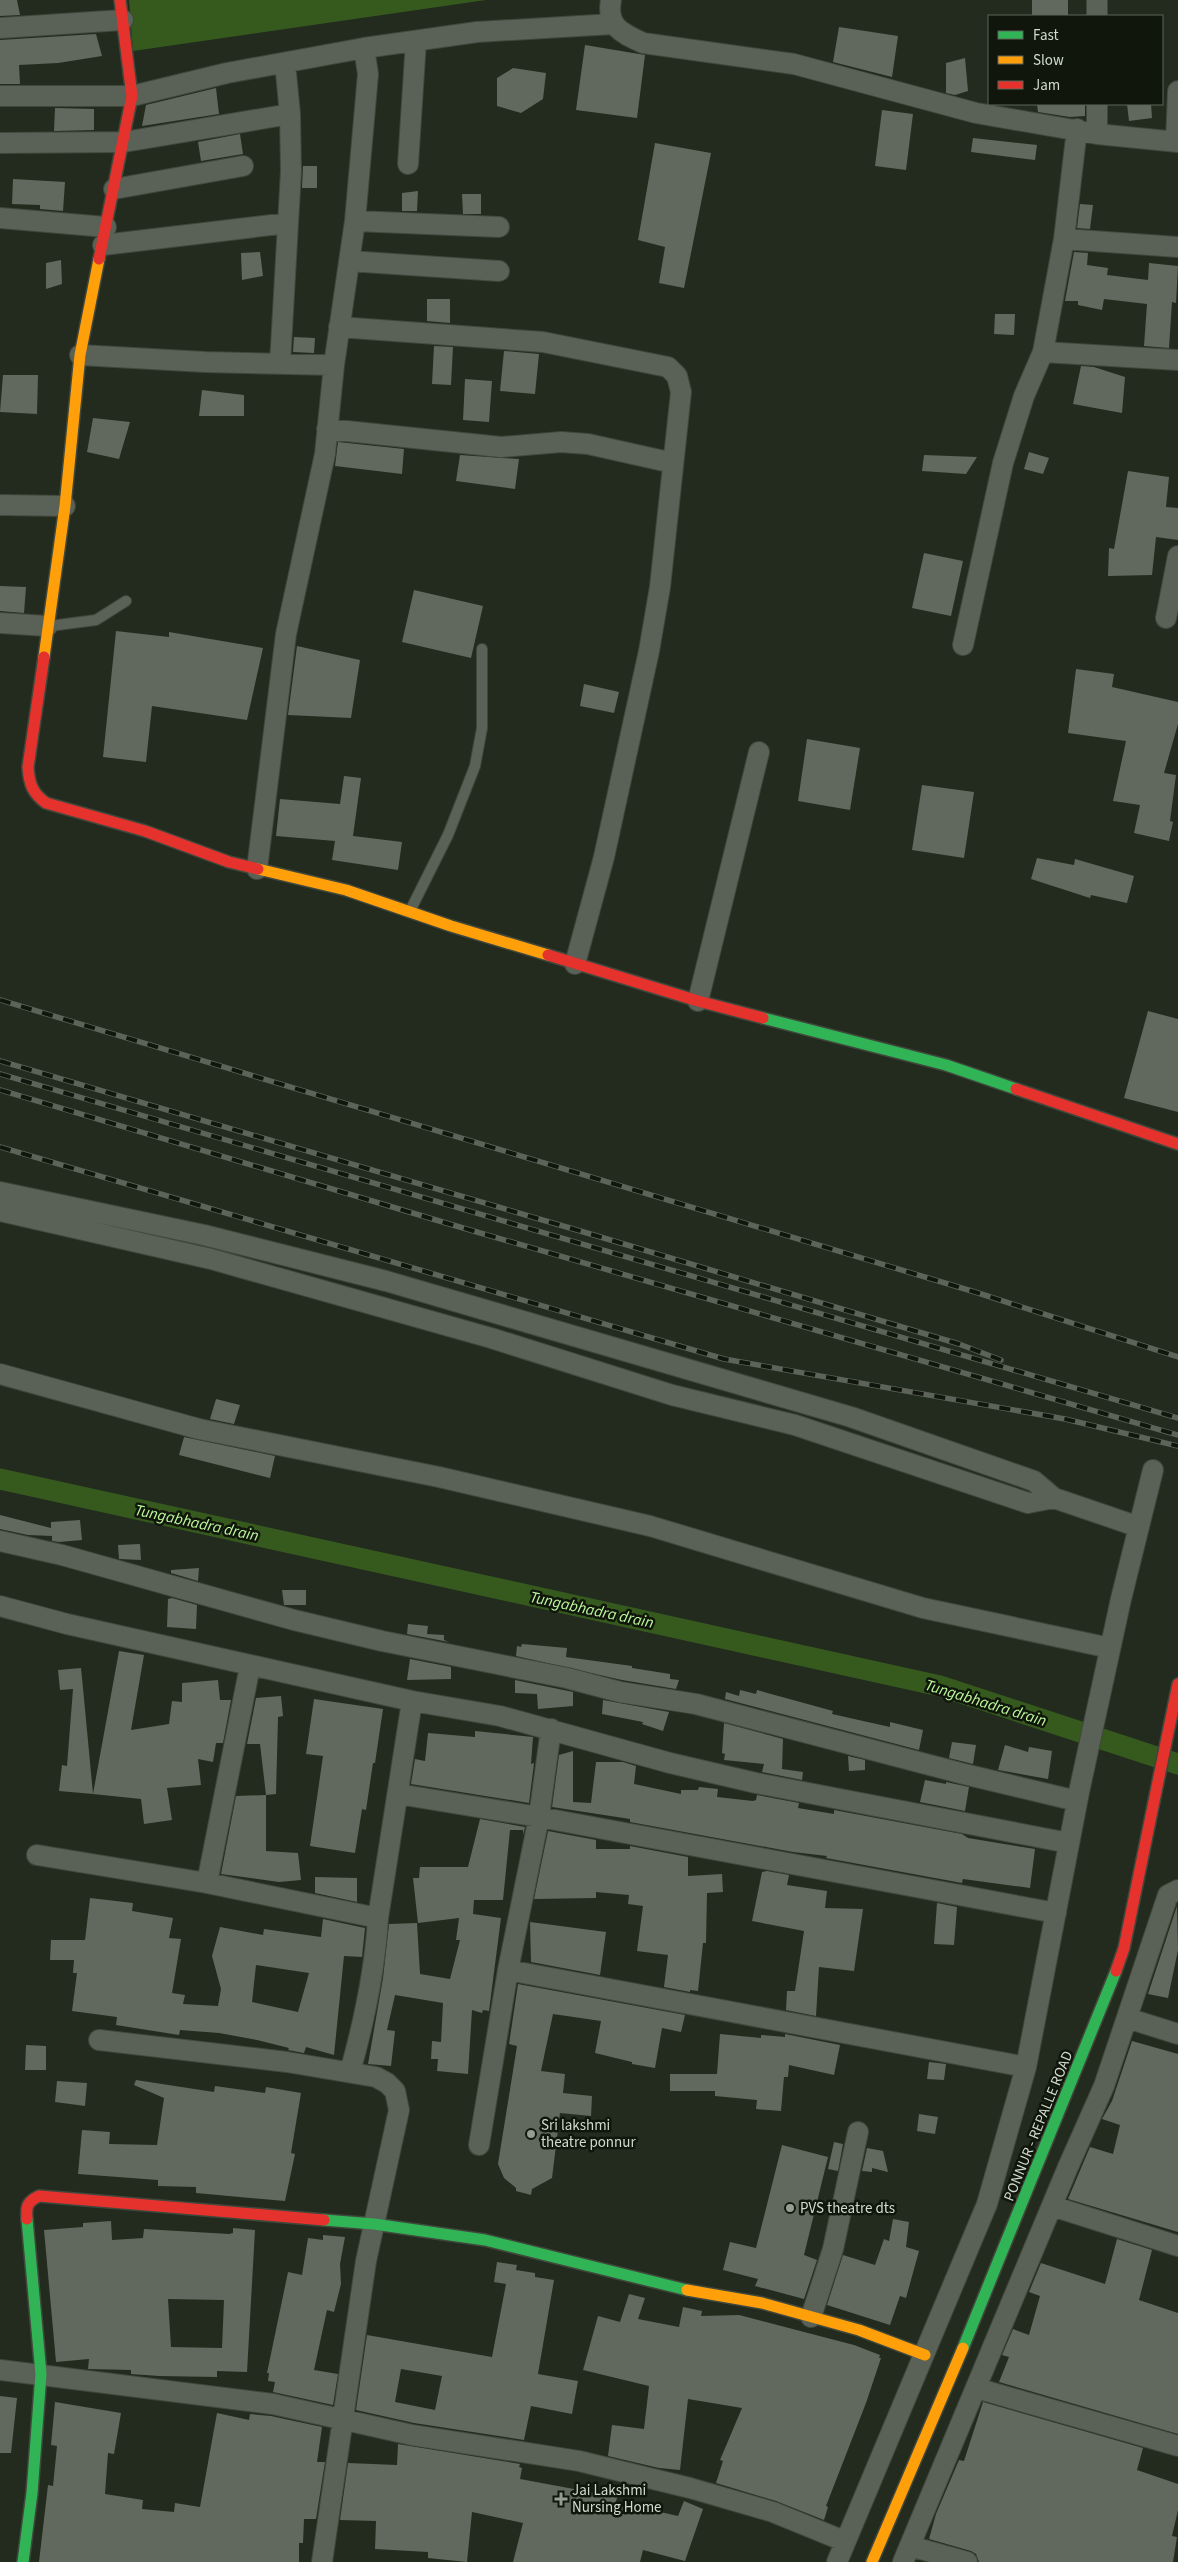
<svg xmlns="http://www.w3.org/2000/svg" width="1178" height="2562" font-family="'Source Sans 3',sans-serif">
<style>
.water{fill:#365a1e}
.lines{fill:none;stroke-linecap:round;stroke-linejoin:round}
.canal{stroke:#365a1e;stroke-width:21}
.building{fill:#61685d;fill-rule:evenodd}
.lane-casing{stroke:#40473c;stroke-width:12}
.street-casing{stroke:#40473c;stroke-width:22}
.fast-casing{stroke:#40473c;stroke-width:14}
.slow-casing{stroke:#40473c;stroke-width:14}
.jam-casing{stroke:#40473c;stroke-width:14}
.lane{stroke:#5a6156;stroke-width:10}
.street{stroke:#5a6156;stroke-width:20}
.fast{stroke:#30b455;stroke-width:11}
.slow{stroke:#ff9f0a;stroke-width:11}
.jam{stroke:#e5322d;stroke-width:11}
.rail-casing{stroke:#5e635a;stroke-width:5.5}
.rail{stroke:#10160c;stroke-width:4;stroke-dasharray:11;stroke-linecap:butt}
.poi-dot{fill:#949d8f;stroke:#10160c;stroke-width:2}
.labels{text-anchor:middle;stroke-width:5;stroke-linejoin:round;paint-order:stroke}
.poi-label{font-size:15px;fill:#d1dacc;stroke:#10160c;text-anchor:start}
.street-label{font-size:15px;fill:#d1dacc;stroke:#10160c}
.water-label{font-size:16px;font-style:italic;fill:#bcf79b;stroke:#10160c}
</style>
<rect width="100%" height="100%" fill="#232b1f"/>
<!-- water -->
<path class="water" d="M129 0H486L133 51Z"/>
<g class="lines">
<!-- canal -->
<path class="canal" d="M0 1479 940 1686 1178 1764"/>
</g>
<!-- building -->
<path class="building" d="M0 0H17L20 15 0 16Z
M1032 0H1068V16H1032Z
M839 27 898 36 892 77 833 62Z
M96 34 102 56 58 63 19 65 20 84H0V40Z
M585 45 645 55 637 118 576 110Z
M965 58 968 91 955 95 946 93V63Z
M513 68 546 73 543 99 521 113 497 106V78Z
M216 88 219 114 142 126 146 105Z
M1037 104H1085V116L1070 117 1038 112Z
M1127 104H1151L1152 118 1129 121Z
M55 108 94 109V130L54 131Z
M882 110 913 114 906 170 875 166Z
M240 134 243 154 201 161 198 142Z
M973 138 1037 145 1035 160 971 152Z
M655 143 711 153 684 288 659 283 665 247 638 240Z
M303 166H317V188H302Z
M13 179 65 182 63 211 40 209V205L12 204Z
M418 191 417 211H402V193Z
M462 194H481V214H463Z
M1080 204 1093 205 1090 229 1077 228Z
M260 252 263 276 242 280 241 253Z
M1074 252 1088 253 1087 265 1108 268 1107 275 1148 280 1149 263 1178 266 1176 303 1172 302 1169 348 1144 346 1147 304 1104 299 1102 310 1078 305V301H1065Z
M61 260 62 284 46 289V263Z
M427 299H450V323L427 321Z
M995 314H1015L1014 335 994 334Z
M294 337 315 338 314 353 293 352Z
M434 346 453 347 451 385 432 384Z
M504 351 539 354 535 394 500 391Z
M1081 366 1094 367 1125 377 1122 413 1073 404Z
M3 375H38L37 414 0 412Z
M465 379 492 381 489 422 463 420Z
M202 390 244 395V416H199Z
M93 418 130 422 119 459 87 452Z
M338 442 404 449 402 474 335 466Z
M1029 452 1049 458 1043 474 1024 469Z
M460 455 519 459 515 489 456 481Z
M924 455 977 457 966 474 922 471Z
M1128 471 1169 477 1166 507 1178 508V540L1156 537 1152 575 1108 576 1109 548 1114 549Z
M924 553 963 561 951 616 912 608Z
M0 586 26 587 24 613 0 611Z
M414 590 483 606 471 658 402 642Z
M116 631 169 637V632L263 648 247 720 152 706 146 762 103 757Z
M297 646 360 660 351 718 288 715Z
M1076 669 1114 674 1112 687 1178 702V724L1164 773 1176 775 1170 821 1173 822 1169 841 1134 833 1140 805 1113 801 1126 741 1068 733Z
M584 684 619 692 614 713 580 706Z
M807 739 860 748 850 810 798 801Z
M344 776 361 778 353 836 402 842 398 870 332 860 335 841 276 836 280 799 340 804Z
M922 785 974 792 964 858 912 850Z
M1037 858 1074 865 1075 859 1134 876 1127 903 1091 895 1090 898 1031 879Z
M1148 1011 1178 1019V1112L1124 1098Z
M216 1399 240 1405 234 1424 210 1419Z
M184 1437 275 1456 270 1478 179 1455Z
M0 1515 51 1528V1522L80 1520 82 1540 59 1542 52 1541V1536L28 1535 0 1529Z
M140 1544 141 1560 119 1559 118 1545Z
M199 1568 198 1581 171 1573V1570Z
M282 1590H306V1605H284Z
M172 1598 197 1605 196 1629 167 1627 168 1599Z
M408 1624 428 1626 427 1634 444 1635V1640L449 1642 407 1634Z
M522 1644 567 1648 566 1657 632 1666V1668L670 1674V1679L679 1680 676 1689 622 1680 516 1656 517 1646 521 1647Z
M119 1651 144 1655 131 1730 169 1724 172 1701 182 1702V1683L218 1680 220 1700H231L223 1743H216L213 1762 198 1759 201 1785 167 1788 172 1820 144 1824 141 1799 93 1794Z
M410 1659 451 1667V1679L407 1680Z
M81 1668 83 1688 93 1794 59 1791 62 1765 67 1766 73 1689 60 1690 58 1670Z
M515 1680 573 1692V1706L538 1709 537 1694 515 1693Z
M740 1690 756 1694 757 1690 833 1711 832 1714 890 1727V1722L923 1730 919 1750 725 1699 726 1692 739 1696Z
M281 1696 283 1716 278 1717 276 1794 266 1795 260 1744H247L256 1698Z
M314 1699 383 1709 375 1763H373L366 1810 362 1809 355 1853 310 1846 323 1756 306 1754Z
M603 1700 669 1712 663 1731 642 1724 643 1722 602 1714Z
M724 1723 783 1739 782 1769 803 1772 802 1780 762 1772 764 1764 724 1760 725 1754 722 1753Z
M475 1731 533 1737 531 1764 534 1763 529 1803 411 1784 415 1759 425 1761 428 1733 475 1737Z
M952 1742 976 1745 973 1764 949 1758Z
M1005 1745 1028 1752 1029 1747 1052 1751 1048 1779 998 1770Z
M573 1751V1802L591 1803 596 1762H623L636 1766 634 1784 681 1794V1790H698L699 1787 718 1789 717 1797 753 1801 756 1800 757 1795 799 1803 798 1808 834 1814V1810L962 1834 968 1838 1035 1849 1030 1888 963 1879 962 1883 826 1858 827 1856 793 1852 630 1822V1819L552 1807 559 1755Z
M848 1756 865 1760V1770L849 1771Z
M925 1780 946 1784V1782L969 1787 965 1811 920 1802Z
M266 1795V1851L298 1853 301 1880 279 1882 221 1874 236 1796Z
M480 1819 525 1827 523 1835V1830H510L503 1900H474L473 1914 501 1918 489 2011 483 2010 482 2013 472 2010 468 2074 437 2071 438 2059H431L432 2041 441 2042 443 2003 395 1995 387 2030 395 2031 391 2066 368 2064 383 1978 389 1924 417 1923 420 1974 450 1979 460 1940H456L459 1918 418 1923 413 1878H419L420 1867H468Z
M548 1831 596 1840V1849H630V1846L688 1857V1876L722 1874 723 1892 707 1893 706 1943H703L698 1991 690 1990V1992L664 1987 668 1955 637 1951 643 1906 628 1904 629 1895 596 1892V1898L534 1899Z
M767 1871 789 1875 787 1885 827 1891 825 1908 863 1909 854 1971 819 1967 816 2016 786 2010 787 1991H795L804 1931 752 1921 762 1872Z
M315 1877 357 1878V1902L315 1893Z
M90 1898 133 1903 132 1911 173 1918 169 1938 181 1939 172 1993 185 1995 183 2004 218 2006 221 1989 212 1956 220 1927 263 1935 264 1929 321 1937 323 1919 365 1928 362 1957 344 1956 334 2055 306 2047 304 2053 288 2050 289 2048 257 2040 219 2033 180 2030 179 2035 116 2025 117 2017 72 2011 77 1973H73L74 1960H50L51 1940H85ZM256 1965 309 1973 298 2012 252 2002Z
M937 1903 957 1907 954 1945 934 1944Z
M1177 1906 1178 1950 1168 1998 1148 1994Z
M530 1922 606 1932 600 1975 531 1962Z
M518 1984 685 2015 681 2032 662 2028 655 2068 632 2064V2062L595 2053 601 2021 553 2014 541 2071 565 2074 563 2093 592 2096 591 2116 560 2113 552 2178 532 2189 531 2195 516 2191V2188L504 2178 498 2164 517 2046 509 2044Z
M720 2034 761 2038V2035L785 2037V2034L840 2045 834 2075 789 2065 788 2077H784L781 2111 756 2109 757 2100 715 2096V2091H670V2074H717Z
M1132 2041 1178 2054V2232L1068 2199 1090 2147 1113 2154 1120 2125 1102 2119 1112 2101Z
M26 2045 46 2046V2070H25Z
M929 2062 946 2064 944 2080 927 2079Z
M136 2080 214 2092 215 2086 265 2093 266 2087 301 2093 291 2153 295 2154 285 2201 196 2193V2187L158 2186V2180L78 2174 82 2130 110 2132 109 2144 157 2145 164 2098 134 2085Z
M57 2081 87 2083 85 2106 55 2102Z
M919 2114 938 2117 935 2134 917 2131Z
M834 2142 843 2144 838 2171 828 2169Z
M782 2145 828 2157 804 2255 817 2260 804 2299 755 2286 758 2279 723 2270 730 2242 756 2248Z
M867 2148 883 2151 888 2172 872 2168V2172L862 2171Z
M893 2219 909 2222 906 2247 919 2251 906 2298 900 2296 890 2325 827 2305 843 2255 875 2265 884 2239 889 2241Z
M111 2221 112 2240 143 2238 144 2229 229 2234 233 2233V2228L255 2230 247 2372 217 2371V2377L159 2376 131 2374V2370L88 2369 89 2359 56 2362 44 2230 83 2227V2223ZM168 2299 224 2300 222 2348 171 2347Z
M323 2235 345 2237 340 2264 341 2284 334 2312 327 2310 314 2370 338 2374 333 2405 273 2392 275 2382 268 2381 269 2373H267L288 2272 302 2275 308 2238 323 2240Z
M1117 2239 1152 2250 1139 2300 1178 2313V2434L999 2382 1009 2357 1002 2355 1013 2329 1029 2335 1040 2296 1029 2292 1041 2263 1105 2284Z
M497 2262 517 2265 516 2270 535 2273V2277L554 2280 538 2374 578 2381 572 2414 531 2406 524 2440 414 2423 356 2410 367 2335 492 2357 506 2284 494 2282ZM401 2369 442 2376 435 2410 395 2402Z
M629 2294 645 2298 638 2319 679 2327 683 2307 702 2311 701 2316 739 2315 854 2345 880 2355 879 2358H881L866 2403 826 2506 828 2507 824 2520 776 2501 716 2483 723 2461 720 2460 742 2408 688 2399 680 2470 659 2468 608 2456 612 2425 644 2429 649 2386 583 2370 598 2316 620 2322Z
M0 2396 17 2398 11 2453H0Z
M55 2402 121 2413 114 2454 108 2453 105 2494 143 2500 142 2509 174 2512 175 2503 200 2507 217 2413 249 2420 250 2414 271 2416 322 2427 317 2462H325L316 2519H304L303 2543H299V2562H39L48 2485 53 2486 57 2446 51 2445Z
M983 2402 1143 2448 1137 2470 1178 2484V2510L1172 2536 1177 2537 1173 2562H979L976 2554 971 2551 929 2539 936 2514 959 2460 964 2461Z
M398 2444 520 2464 519 2467 522 2468 520 2479 617 2497 616 2502 678 2516 684 2501 703 2509 685 2561 643 2550 640 2562H513L523 2523 472 2512 467 2562 428 2558V2552L375 2549 376 2521 340 2520 348 2463 397 2465Z"/>
<g class="lines">
<defs>
<path id="lane" d="M50 626 96 620 126 601
M410 911 448 835 475 766 482 728V649"/>
<path id="street" d="M611 0C606 27 622 33 643 43L794 64 976 113 1097 134 1178 142
M1097 16V0
M0 28 123 20
M0 96H132L227 73 364 48 477 32 613 24
M1097 134V104
M1176 142 1178 91
M0 143 124 142 290 114
M408 164 416 41
M114 189 243 166
M0 218 106 227
M355 221 499 227
M1064 239 1178 247
M103 245 288 223
M349 261 499 271
M339 327 543 342 668 367 677 376 681 392 660 587 649 651 604 857 575 964
M1043 352 1178 360
M80 355 205 362 334 365
M280 364 291 171 290 114 285 63
M327 429 501 447 561 442 588 444 673 463
M0 505 65 506
M1166 618 1178 556
M0 623 47 626
M963 645 1003 463 1024 396 1043 352 1064 239 1077 129
M257 869 286 634 325 454 334 365 355 221 368 74 364 48
M698 1001 759 752
M0 1192 204 1235 386 1281 851 1417 1034 1481 1054 1498 1139 1527
M0 1211 211 1259 491 1338 672 1395 795 1425 1028 1503 1054 1498
M0 1374 199 1429 439 1477 650 1526 923 1608 1110 1648
M0 1541 62 1555 294 1620 382 1641 567 1678 620 1692 696 1704 964 1774 1077 1801
M0 1606 67 1624 412 1701
M398 1794 539 1817 1056 1913
M37 1855 207 1883 378 1918
M207 1883 250 1666
M508 1970 1026 2067
M1127 2018 1178 2034
M99 2040 287 2062 376 2077 387 2083 395 2091 399 2110 366 2261 322 2562
M350 2072C364 2022 375 1970 378 1918L412 1701 500 1716 670 1763 756 1783 1069 1843
M479 2145 508 1970 539 1817 551 1729
M1052 2206 1178 2246
M811 2317 833 2249 858 2132
M0 2370 273 2404 412 2435 579 2461 690 2488 773 2512 844 2541
M976 2388 1178 2446
M910 2546 967 2562
M837 2562 987 2204 1026 2067 1079 1792 1121 1599 1153 1470
M903 2562 1068 2167 1104 2086 1168 1895 1178 1890"/>
<path id="fast" d="M763 1018 946 1065 1016 1089
M324 2220 374 2224 485 2240 687 2290
M963 2348 1116 1971
M23 2562 32 2493 41 2374 27 2219"/>
<path id="slow" d="M44 657 65 506 80 355 99 259
M258 869 346 890 451 926 548 955
M687 2290 762 2303 859 2330 925 2355
M872 2562 963 2348"/>
<path id="jam" d="M99 259 132 96 120 0
M44 657 28 767C29 783 32 793 46 803L145 831 229 862 258 869
M548 955 698 1001 763 1018
M1016 1089 1178 1144
M1116 1971 1124 1948 1178 1684
M27 2219C26 2206 27 2202 39 2196L324 2220"/>
</defs>
<!-- lane casing -->
<use href="#lane" class="lane-casing"/>
<!-- street casing -->
<use href="#street" class="street-casing"/>
<!-- fast casing -->
<use href="#fast" class="fast-casing"/>
<!-- slow casing -->
<use href="#slow" class="slow-casing"/>
<!-- jam casing -->
<use href="#jam" class="jam-casing"/>
<!-- lane -->
<use href="#lane" class="lane"/>
<!-- street -->
<use href="#street" class="street"/>
<!-- fast -->
<use href="#fast" class="fast"/>
<!-- slow -->
<use href="#slow" class="slow"/>
<!-- jam -->
<use href="#jam" class="jam"/>
<defs>
<path id="rail" d="M0 1000 975 1292 1178 1357
M0 1061 587 1233 959 1344 1001 1360
M0 1074 1178 1418
M0 1090 446 1223 1178 1435
M0 1147 724 1359 1065 1419 1178 1446"/>
</defs>
<!-- rail casing -->
<use href="#rail" class="rail-casing"/>
<!-- rail -->
<use href="#rail" class="rail"/>
</g>
<!-- markers -->
<g class="poi-dot">
<circle cx="531" cy="2134" r="5"/>
<circle cx="790" cy="2208" r="5"/>
<path d="M558.5 2491.5h5v5h5v5h-5v5h-5v-5h-5v-5h5z"/>
</g>
<g class="labels">
<!-- poi labels -->
<g class="poi-label">
<text x="541" y="2130">Sri lakshmi<tspan x="541" dy="17">theatre ponnur</tspan></text>
<text x="800" y="2213">PVS theatre dts</text>
<text x="572" y="2495">Jai Lakshmi<tspan x="572" dy="17">Nursing Home</tspan></text>
</g>
<!-- street labels -->
<g class="street-label">
<text transform="translate(1038 2126) rotate(-68)" y="5">PONNUR - REPALLE ROAD</text>
</g>
<!-- water labels -->
<g class="water-label">
<text transform="translate(197 1522) rotate(12)" y="6">Tungabhadra drain</text>
<text transform="translate(592 1609) rotate(12)" y="6">Tungabhadra drain</text>
<text transform="translate(986 1702) rotate(17)" y="6">Tungabhadra drain</text>
</g>
</g>
<!-- legend -->
<rect x="988" y="15" width="175" height="90" fill="#10160c" stroke="#5d6459"/>
<rect x="998" y="31" width="25" height="8" fill="#30b455" stroke="#5d6459"/>
<text x="1033" y="40" font-size="15" fill="#d1dacc">Fast</text>
<rect x="998" y="56" width="25" height="8" fill="#ff9f0a" stroke="#5d6459"/>
<text x="1033" y="65" font-size="15" fill="#d1dacc">Slow</text>
<rect x="998" y="81" width="25" height="8" fill="#e5322d" stroke="#5d6459"/>
<text x="1033" y="90" font-size="15" fill="#d1dacc">Jam</text>
</svg>
